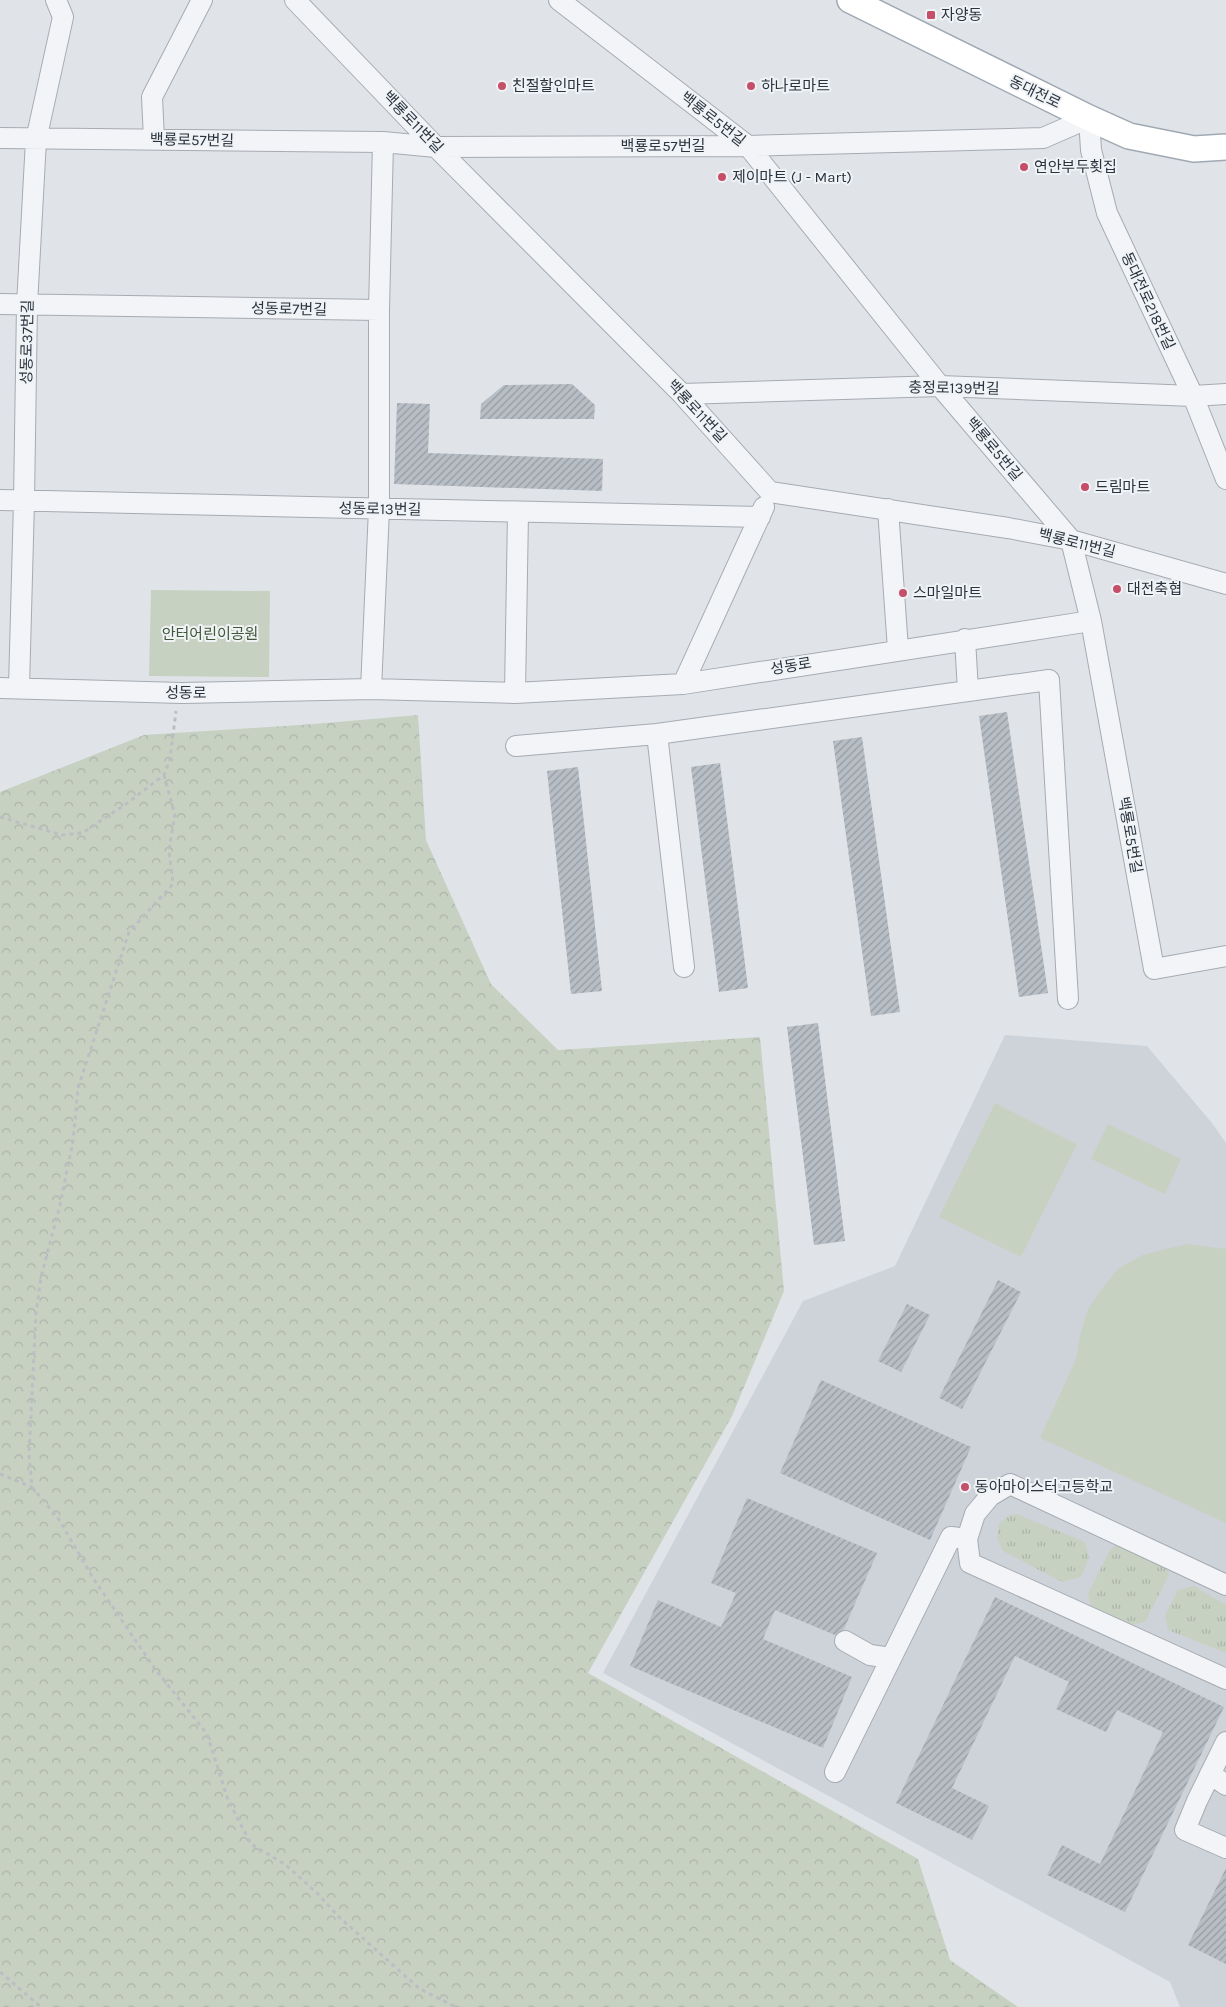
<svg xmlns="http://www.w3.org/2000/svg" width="1226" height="2007" font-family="Karla,'Noto Sans KR',sans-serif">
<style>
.built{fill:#ced3da}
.grass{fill:url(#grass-tufts)}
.forest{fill:url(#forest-crowns)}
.green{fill:#c7d1c2}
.building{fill:url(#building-hatch)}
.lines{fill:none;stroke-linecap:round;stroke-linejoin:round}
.minor-casing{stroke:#a6abb2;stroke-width:22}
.major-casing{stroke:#a0a9b3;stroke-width:28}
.path{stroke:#bbbec3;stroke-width:3;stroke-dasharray:4 4;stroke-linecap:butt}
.minor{stroke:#f3f4f7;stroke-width:20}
.major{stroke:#fff;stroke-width:25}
.poi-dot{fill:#c54e69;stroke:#f0f3f6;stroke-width:2}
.labels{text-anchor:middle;stroke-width:4;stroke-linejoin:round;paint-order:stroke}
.poi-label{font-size:15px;fill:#2a333e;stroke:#f0f3f6;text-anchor:start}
.street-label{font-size:15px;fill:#2a333e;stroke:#f0f3f6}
.park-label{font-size:15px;fill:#415938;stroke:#f0f3f6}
</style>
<defs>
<pattern id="grass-tufts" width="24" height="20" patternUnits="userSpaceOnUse" patternTransform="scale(1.25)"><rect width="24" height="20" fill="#c7d1c2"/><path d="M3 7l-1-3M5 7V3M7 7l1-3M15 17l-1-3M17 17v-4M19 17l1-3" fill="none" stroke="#abb4a8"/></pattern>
<pattern id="forest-crowns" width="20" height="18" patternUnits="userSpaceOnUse" patternTransform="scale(1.25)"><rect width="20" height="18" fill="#c7d1c2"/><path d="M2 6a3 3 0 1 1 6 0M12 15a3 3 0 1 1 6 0" fill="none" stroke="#abb4a8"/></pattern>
<pattern id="building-hatch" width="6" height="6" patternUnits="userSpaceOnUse" patternTransform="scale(1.25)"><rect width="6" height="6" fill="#b8bec5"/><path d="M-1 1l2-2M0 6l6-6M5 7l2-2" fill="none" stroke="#969ba1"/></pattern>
</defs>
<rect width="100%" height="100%" fill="#e0e4e8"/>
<!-- built -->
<path class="built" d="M1005 1035 1147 1046 1212 1123 1226 1143V2007H1180L1170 1982 603 1673 803 1301 895 1266Z"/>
<!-- grass -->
<path class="grass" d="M1017 1514 1085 1542 1089 1557 1081 1577 1062 1582 1003 1551 997 1538 999 1523 1010 1515Z
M1120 1541 1167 1564 1169 1575 1145 1622 1130 1625 1091 1606 1088 1594 1110 1550Z
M1194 1586 1226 1605V1653L1168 1630 1165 1615 1178 1590Z"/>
<!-- forest -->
<path class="forest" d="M418 715 426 840 491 984 558 1050 760 1037 784 1291 732 1416 588 1673 918 1859 950 1960 1018 2007H0V792L144 735 314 724Z"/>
<!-- green -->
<path class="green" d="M151 590 270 591 269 677 149 676Z
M995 1103 1077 1144 1021 1257 939 1217Z
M1108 1124 1181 1159 1165 1194 1091 1159Z
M1187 1244 1226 1249V1523L1040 1438 1076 1359 1080 1335 1088 1309 1101 1290 1118 1269 1142 1255Z"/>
<!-- building -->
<path class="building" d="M572 384 595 405 594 419H480L481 404 504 385Z
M397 403 430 404 428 453 603 459 602 491 394 484Z
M1007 712 1048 993 1019 997 979 716Z
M862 737 900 1012 871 1016 833 741Z
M720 763 748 988 719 992 691 767Z
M578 767 602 991 571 994 547 771Z
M818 1023 845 1241 814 1245 787 1027Z
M998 1280 1021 1292 962 1409 939 1398Z
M907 1304 930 1315 901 1372 878 1361Z
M821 1380 971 1447 930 1540 780 1473Z
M747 1498 877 1553 844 1629 835 1635 775 1610 763 1639 852 1677 823 1748 630 1666 658 1600 721 1627 736 1593 711 1583Z
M995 1597 1224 1707 1125 1912 1047 1875 1062 1845 1100 1864 1163 1732 1117 1710 1106 1732 1056 1709 1069 1682 1015 1656 952 1788 989 1806 972 1840 896 1803Z
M1226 1868V1964L1188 1945Z"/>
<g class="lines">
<defs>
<path id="minor" d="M295 0 436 147 682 394 770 492 1008 528 1071 540 1226 584
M559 0 748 146 940 386 1071 540 1091 621 1154 969 1226 956
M0 138 383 142 436 147 748 146 1043 138 1089 118 1091 150 1107 213 1193 396 1226 479
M154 139 152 97 202 0
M0 304 379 310
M682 394 940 386 1193 396 1226 394
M0 500 760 517
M888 509 898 649
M683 684 764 507
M0 688 182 693 371 689 515 693 683 684 1091 621
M19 688 24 501 27 305 36 140 63 17 56 0
M371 689 379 509V310L383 142
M968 691 1049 680 1068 999
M515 693 518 512
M657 734 684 967
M516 746 657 734 968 691 965 639
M1226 1585 1010 1484 990 1496 975 1514 967 1539 970 1563 1226 1679
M845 1641 870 1655 891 1658
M1226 1742 1197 1801 1185 1830 1226 1848
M835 1772 951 1537 967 1539
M1210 1774 1226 1785"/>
<path id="major" d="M850 0 1089 118 1129 136 1194 149 1226 147"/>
</defs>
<!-- minor casing -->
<use href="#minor" class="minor-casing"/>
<!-- major casing -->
<use href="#major" class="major-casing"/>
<!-- path -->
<path class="path" d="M164 775 175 815 169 850 173 884 129 932 78 1088 73 1141 60 1205 41 1277 36 1313 29 1455 32 1487 58 1518 93 1578 155 1669 207 1734 228 1800 251 1844 286 1865 318 1894 340 1918 420 1989 456 2007
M0 817 62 835 82 833 126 804 164 775 170 759 176 711
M0 1474 32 1487
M0 1972 41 2007"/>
<!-- minor -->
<use href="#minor" class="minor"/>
<!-- major -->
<use href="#major" class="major"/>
</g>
<!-- markers -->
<g class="poi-dot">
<rect x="926" y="10" width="10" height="10" rx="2.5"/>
<circle cx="502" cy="86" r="5"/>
<circle cx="751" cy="86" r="5"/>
<circle cx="1024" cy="167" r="5"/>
<circle cx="722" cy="177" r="5"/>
<circle cx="1085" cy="487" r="5"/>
<circle cx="1117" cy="589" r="5"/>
<circle cx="903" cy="593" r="5"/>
<circle cx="965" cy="1487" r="5"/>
</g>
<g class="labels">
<!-- poi labels -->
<g class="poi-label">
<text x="941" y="20">자양동</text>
<text x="512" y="91">친절할인마트</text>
<text x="761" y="91">하나로마트</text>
<text x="1034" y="172">연안부두횟집</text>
<text x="732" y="182">제이마트 (J - Mart)</text>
<text x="1095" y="492">드림마트</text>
<text x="1127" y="594">대전축협</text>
<text x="913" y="598">스마일마트</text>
<text x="975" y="1492">동아마이스터고등학교</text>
</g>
<!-- street labels -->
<g class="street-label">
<text transform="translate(1035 92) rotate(26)" y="5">동대전로</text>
<text transform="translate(713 119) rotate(38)" y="5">백룡로5번길</text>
<text transform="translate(413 122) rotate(46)" y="5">백룡로11번길</text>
<text transform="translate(192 140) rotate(1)" y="5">백룡로57번길</text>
<text x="663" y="151">백룡로57번길</text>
<text transform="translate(1148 301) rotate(65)" y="5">동대전로218번길</text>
<text transform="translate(289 309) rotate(1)" y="5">성동로7번길</text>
<text transform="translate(27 342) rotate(-89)" y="5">성동로37번길</text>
<text transform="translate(954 388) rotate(1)" y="5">충정로139번길</text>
<text transform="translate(697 411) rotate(47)" y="5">백룡로11번길</text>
<text transform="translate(994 449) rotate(50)" y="5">백룡로5번길</text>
<text transform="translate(380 509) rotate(1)" y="5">성동로13번길</text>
<text transform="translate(1077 543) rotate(14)" y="5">백룡로11번길</text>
<text transform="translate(791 666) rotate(-9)" y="5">성동로</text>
<text x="186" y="698">성동로</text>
<text transform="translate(1130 835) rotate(80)" y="5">백룡로5번길</text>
</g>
<!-- park labels -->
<g class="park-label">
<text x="210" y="639">안터어린이공원</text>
</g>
</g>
</svg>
